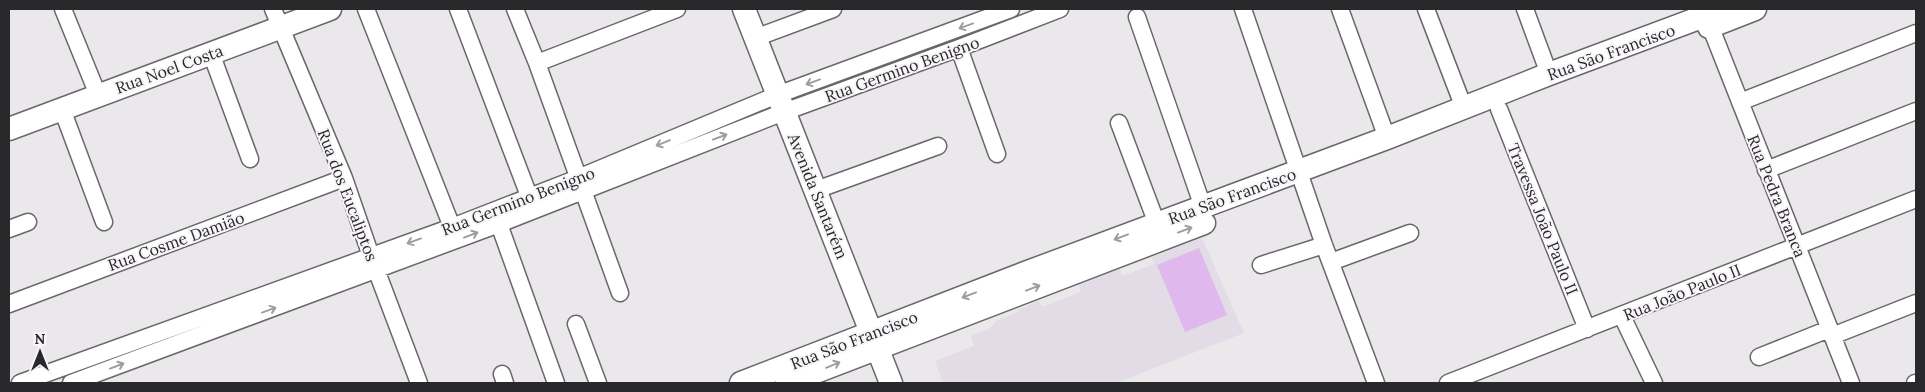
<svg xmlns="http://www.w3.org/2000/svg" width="1925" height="392" font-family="Lora,serif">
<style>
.built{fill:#e3dbe5}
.green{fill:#dfb9ed}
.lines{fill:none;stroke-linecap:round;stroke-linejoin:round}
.street-casing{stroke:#6a676b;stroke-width:19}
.secondary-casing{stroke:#6a676b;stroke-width:25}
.street{stroke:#fff;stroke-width:16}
.secondary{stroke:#fff;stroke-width:22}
.oneway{stroke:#9f9e9f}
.labels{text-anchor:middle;stroke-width:4;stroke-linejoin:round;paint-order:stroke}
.street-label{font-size:16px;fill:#29282a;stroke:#f8f5f9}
</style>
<rect width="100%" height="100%" fill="#ebe8ec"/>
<!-- built -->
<path class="built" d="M1202 238 1244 333 1116 383H943L935 361 974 346 971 336 989 329 996 321 1018 312V310L1039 301 1042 307 1081 292 1079 285 1120 269 1122 276 1154 264 1152 257Z"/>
<!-- green -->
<path class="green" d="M1199 248 1227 315 1185 332 1157 265Z"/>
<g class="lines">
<defs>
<path id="street" d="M63 9 98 95
M273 9 344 178 371 256 419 383
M366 9 452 227
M458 9 529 196
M515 9 537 63 620 293
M1243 9 1324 245 1376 383
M1340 9 1387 138
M1426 9 1464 108
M1525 9 1549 74
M1137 17 1203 207
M1707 18 1851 383
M755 38 833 9
M959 48 997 154
M211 53 250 159
M537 63 677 9
M1740 102 1916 33
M62 109 104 222
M1499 109 1587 329
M1119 123 1157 224
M1766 170 1916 111
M816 190 938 146
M499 224 556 383
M9 229 28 222
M1331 262 1410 233
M1261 265 1324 245
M9 304 344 178
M1622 316 1654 383
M576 324 598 383
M1832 336 1916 303
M1759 357 1829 329
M502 374 505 383
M20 383 452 227 578 178 777 95 1011 9
M71 383 499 224 784 112 959 48 1060 9
M1448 383 1916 199
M1915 383H1916"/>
<path id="secondary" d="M744 9 891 383
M1709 27 1755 9
M9 129 330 9
M741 383 1025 273 1387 138 1549 74 1723 9
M787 383 1204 223"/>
</defs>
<!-- street casing -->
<use href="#street" class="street-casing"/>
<!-- secondary casing -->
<use href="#secondary" class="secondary-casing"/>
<!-- street -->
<use href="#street" class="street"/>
<!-- secondary -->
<use href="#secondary" class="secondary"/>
</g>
<!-- one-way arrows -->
<defs><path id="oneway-shaft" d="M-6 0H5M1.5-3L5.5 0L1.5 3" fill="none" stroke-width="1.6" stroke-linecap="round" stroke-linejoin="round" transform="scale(1.25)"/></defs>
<g class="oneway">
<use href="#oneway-shaft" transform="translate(966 26) rotate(160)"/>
<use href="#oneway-shaft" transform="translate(813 82) rotate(160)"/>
<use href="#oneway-shaft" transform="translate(720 137) rotate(-21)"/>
<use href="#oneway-shaft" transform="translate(663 143) rotate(158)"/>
<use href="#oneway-shaft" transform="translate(1185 230) rotate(-21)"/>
<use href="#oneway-shaft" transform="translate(471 235) rotate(-21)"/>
<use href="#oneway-shaft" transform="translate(1121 237) rotate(159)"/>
<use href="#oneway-shaft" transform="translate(414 241) rotate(160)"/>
<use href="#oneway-shaft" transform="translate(1033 288) rotate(-21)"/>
<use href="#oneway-shaft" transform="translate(969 295) rotate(159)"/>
<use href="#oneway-shaft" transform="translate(269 310) rotate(-20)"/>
<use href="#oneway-shaft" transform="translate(833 365) rotate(-22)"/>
<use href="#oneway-shaft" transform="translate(117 366) rotate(-21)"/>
</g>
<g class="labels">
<!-- street labels -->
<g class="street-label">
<text transform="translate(1611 52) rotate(-20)" y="6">Rua São Francisco</text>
<text transform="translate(169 69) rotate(-20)" y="6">Rua Noel Costa</text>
<text transform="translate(902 69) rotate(-20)" y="6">Rua Germino Benigno</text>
<text transform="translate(348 195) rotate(69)" y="6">Rua dos Eucaliptos</text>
<text transform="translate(818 196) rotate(68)" y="6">Avenida Santarém</text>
<text transform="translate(1232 196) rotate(-20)" y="6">Rua São Francisco</text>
<text transform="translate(1777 196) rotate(68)" y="6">Rua Pedra Branca</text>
<text transform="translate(518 201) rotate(-21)" y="6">Rua Germino Benigno</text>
<text transform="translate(1543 219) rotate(68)" y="6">Travessa João Paulo II</text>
<text transform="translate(176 241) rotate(-20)" y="6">Rua Cosme Damião</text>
<text transform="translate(1682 292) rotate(-22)" y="6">Rua João Paulo II</text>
<text transform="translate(854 340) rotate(-21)" y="6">Rua São Francisco</text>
</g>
</g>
<!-- border -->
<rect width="1925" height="392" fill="none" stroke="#29282a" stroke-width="20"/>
<!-- north arrow -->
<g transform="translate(40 352)" stroke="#f8f5f9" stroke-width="4" paint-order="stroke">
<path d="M0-4L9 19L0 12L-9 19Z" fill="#29282a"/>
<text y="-8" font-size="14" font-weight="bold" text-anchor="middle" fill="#29282a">N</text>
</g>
</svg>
